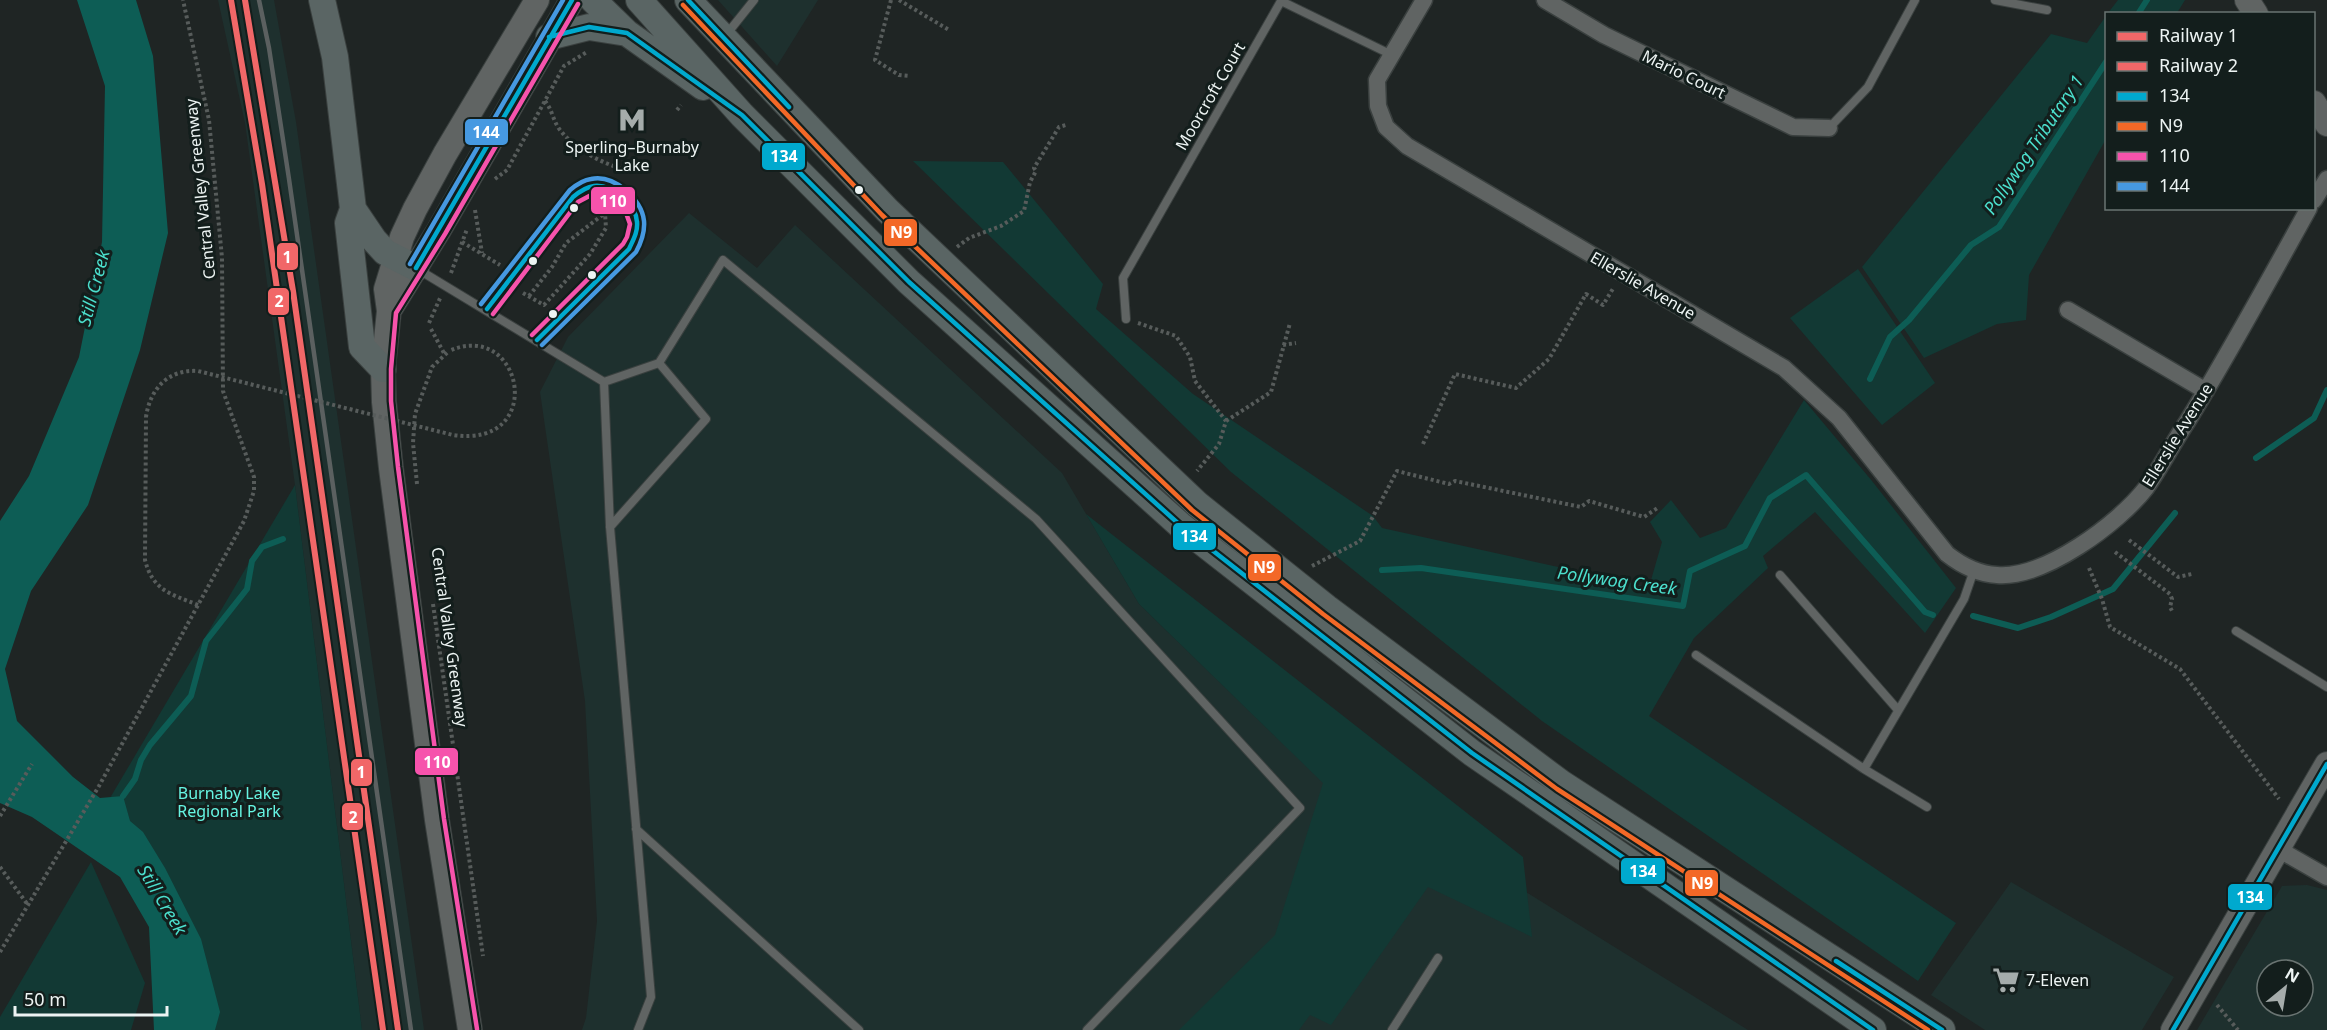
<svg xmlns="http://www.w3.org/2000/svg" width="2327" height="1030" font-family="'Noto Sans',sans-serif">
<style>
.built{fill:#1e302e;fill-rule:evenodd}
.green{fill:#123934}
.water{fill:#0d5d55}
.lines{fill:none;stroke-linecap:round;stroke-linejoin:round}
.stream{stroke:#0d5d55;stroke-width:6}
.lane-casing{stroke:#3a403f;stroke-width:10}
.street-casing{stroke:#3a403f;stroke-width:19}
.secondary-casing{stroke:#3a403f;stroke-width:26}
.primary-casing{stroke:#3a403f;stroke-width:28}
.path{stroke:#575c5b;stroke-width:4;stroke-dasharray:3 3;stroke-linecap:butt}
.lane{stroke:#606463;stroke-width:8}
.street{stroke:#606463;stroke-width:16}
.secondary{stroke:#606463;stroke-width:24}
.primary{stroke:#5a6564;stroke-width:26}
.rail{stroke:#5b6060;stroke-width:4.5}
.path-bridge{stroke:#575c5b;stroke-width:4;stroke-dasharray:3 3;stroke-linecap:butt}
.bus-1-casing{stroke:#131e1c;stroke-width:9}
.bus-2-casing{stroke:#131e1c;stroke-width:9}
.bus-3-casing{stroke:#131e1c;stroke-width:9}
.bus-4-casing{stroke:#131e1c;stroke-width:9}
.bus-1{stroke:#00a9ce;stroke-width:4.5}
.bus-2{stroke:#f36827;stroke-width:4.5}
.bus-3{stroke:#f653ac;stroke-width:4.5}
.bus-4{stroke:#4699e1;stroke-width:4.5}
.rail-1-casing{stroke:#131e1c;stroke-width:10}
.rail-2-casing{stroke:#131e1c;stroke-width:10}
.rail-1{stroke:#f16768;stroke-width:6}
.rail-2{stroke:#f16768;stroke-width:6}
.bus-dot{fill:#edf4f3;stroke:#131e1c;stroke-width:2}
.labels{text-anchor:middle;stroke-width:6;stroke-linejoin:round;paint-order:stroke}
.street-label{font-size:16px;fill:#edf4f3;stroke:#131e1c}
.poi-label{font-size:16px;fill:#edf4f3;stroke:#131e1c}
.park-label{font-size:16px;fill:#66f4e2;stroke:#131e1c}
.water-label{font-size:18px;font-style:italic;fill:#4bdecc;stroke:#131e1c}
.line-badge{stroke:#131e1c;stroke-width:2}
.badge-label{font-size:16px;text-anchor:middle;font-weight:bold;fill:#fff}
</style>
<rect width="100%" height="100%" fill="#1f2524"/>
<!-- built -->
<path class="built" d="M218 0H274L296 122 424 1030H362L295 485 245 123Z
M718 0H818L777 66Z
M689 213 757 268 795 225 1062 473 1139 604 1275 736 1748 1030H582L586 1018 597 921 585 701 540 392 568 337Z
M2011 882 2174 977 2142 1030H1985L1931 995Z
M2307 885 2327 890V1030H2197L2282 886ZM2267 970H2303V1006H2267Z"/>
<!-- green -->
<path class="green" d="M2118 0H2185L2177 13H2108Z
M2106 16V139L2029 275 2026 320 1997 324 1924 358 1862 267 2051 34 2087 43Z
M913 161 1003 162 1103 284 1096 309 1193 394 1373 516 1382 528 1649 587 1662 542 1650 522 1671 500 1700 538 1726 528 1804 400 1872 481 1956 588 1925 633 1815 512 1763 556 1768 568 1694 638 1649 716 1956 923 1918 981 1542 721 1231 472Z
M1858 269 1935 383 1882 425 1790 318Z
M295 485 362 1030H191L110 798Z
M1086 514 1523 857 1532 937 1428 887 1331 1025 1310 1015 1299 1030H1179L1275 935 1323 783 1139 604Z
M91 862 145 983 131 1030H0V1017Z"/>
<!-- water -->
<path class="water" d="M77 0H136L153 56 168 233 140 350 88 505 31 591 5 669 17 721 73 777 100 798 123 796 130 821 143 832 165 868 201 939 220 1012 215 1030H154L149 927 120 877 32 817 0 803V521L29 476 79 357 102 242 105 86Z"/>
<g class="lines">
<!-- stream -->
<path class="stream" d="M2138 14 2147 0
M1870 379 1890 337 1909 320 1971 245 1999 227 2106 62
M2256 458 2314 418 2327 390
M1382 570 1421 568 1683 606 1690 571 1745 546 1770 498 1806 475 1925 612 1933 615
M1973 616 2018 628 2051 617 2113 589 2175 513
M123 796 135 779 141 760 150 745 191 696 206 641 247 589 252 561 262 547 283 539"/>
<defs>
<path id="lane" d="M1995 0 2047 10
M726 35 754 0
M1829 128 1868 87 1915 0
M419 270 604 382 659 363 723 260 1036 519 1300 808 1087 1030
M487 309 573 197C578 193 583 189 589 187 597 184 605 187 612 191 638 204 644 225 629 249L537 340
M1126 319 1123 278 1281 1 1392 55
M604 382 610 527 651 997 638 1030
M610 527 706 419 659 363
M1780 575 1898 710
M2236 631 2327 687
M1696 655 1864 769 1927 807
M1864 769 1964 599 1974 570
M636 829 859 1030
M1392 1030 1438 958"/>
<path id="street" d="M1424 0 1377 80 1378 106 1386 127 1407 146 1784 368 1839 418 1947 554C1961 565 1979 574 1997 575 2044 579 2119 523 2146 488 2161 467 2173 443 2187 422 2230 352 2269 280 2309 208
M1545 0 1604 35 1793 127 1829 128
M2314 200 2327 179
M2068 310 2206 391
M2278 849 2327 877"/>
<path id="secondary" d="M2247 0 2256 14
M2314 103 2327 124
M389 311 439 230 572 0
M470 1030 437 820 391 468 384 402 383 369 389 311 386 289 402 237 415 209 445 154 537 0
M2173 1030 2327 764"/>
<path id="primary" d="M322 0 335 57 353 209 348 223 362 347 383 369
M593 0 627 33 703 87
M639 0 742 115 909 282 1180 525 1472 753 1873 1030
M688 0 887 210 1197 504 1327 608 1561 783 1942 1030
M549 37 589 27 627 33
M353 209 374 240 385 252 416 268"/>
</defs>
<!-- lane casing -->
<use href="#lane" class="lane-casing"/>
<!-- street casing -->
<use href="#street" class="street-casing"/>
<!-- secondary casing -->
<use href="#secondary" class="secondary-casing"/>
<!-- primary casing -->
<use href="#primary" class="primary-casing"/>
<!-- path -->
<path class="path" d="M891 0 875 60 899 75 910 76
M899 0 949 30
M545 101C552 109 553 121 560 130 577 152 606 165 632 172
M677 110 681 105
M495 179 507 170 564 66 587 52
M475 210 482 253
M462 242 500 265
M957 247 969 238 1001 226 1024 211 1030 182 1036 171 1034 168 1059 127 1066 125
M451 273 467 229
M523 293 544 305 590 254 606 228 605 213
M529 296 552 267 566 243 609 210
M429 323 441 296
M1138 323 1176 336 1190 357 1195 381 1226 421 1219 444 1197 471
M431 329 445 355
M1283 345 1296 343
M1226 421 1271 392 1290 323
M1423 444 1455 374 1516 388 1549 359 1586 294 1603 305 1614 287
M417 484 413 443 415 414 432 367 449 351
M2129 540 2178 577 2192 574
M2115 552 2170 594 2172 599 2170 607 2172 611
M1312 566 1360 541 1397 471 1449 484 1455 481 1581 507 1589 501 1644 517 1659 507
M2089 568 2102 599 2110 627 2180 669 2279 799
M433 604 483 956
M0 816 32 764
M0 867 28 905
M0 952 99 786 244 521 254 491V477L223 391 222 258 209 120 183 0
M2217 1005 2238 1030"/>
<!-- lane -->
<use href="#lane" class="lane"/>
<!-- street -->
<use href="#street" class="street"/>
<!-- secondary -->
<use href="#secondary" class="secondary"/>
<!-- primary -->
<use href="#primary" class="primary"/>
<!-- rail -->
<path class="rail" d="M259 0 269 48 289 179 411 1030"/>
<!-- path-bridge -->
<path class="path-bridge" d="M198 605C171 594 153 591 145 560L146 417C150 389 168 369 198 371L453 435C548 449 523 318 449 351"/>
<defs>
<path id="bus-1" d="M688 0 789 107
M549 37 589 27 627 33 742 115 909 282 1180 525 1472 753 1873 1030
M416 268 572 0
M487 309 573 197C579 192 586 187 594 186 612 184 636 204 637 222 638 232 633 240 629 249L537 340
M1836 961 1942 1030
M2173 1030 2327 764"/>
<path id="bus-2" d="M683 5 882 215 1192 510 1323 614 1557 789 1928 1030"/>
<path id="bus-3" d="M493 314 578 202 595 193 616 202 626 213 630 224 627 237 623 244 532 335
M477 1029 444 819 398 467 391 401V369L396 313 445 234 578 4"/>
<path id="bus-4" d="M410 264 563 0
M481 304 570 190C576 185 583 180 591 179 614 174 642 199 644 221 645 233 641 243 636 252L542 345"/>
</defs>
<!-- bus-1 casing -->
<use href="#bus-1" class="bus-1-casing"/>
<!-- bus-2 casing -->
<use href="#bus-2" class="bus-2-casing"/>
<!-- bus-3 casing -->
<use href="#bus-3" class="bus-3-casing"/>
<!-- bus-4 casing -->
<use href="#bus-4" class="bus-4-casing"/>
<!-- bus-1 -->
<use href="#bus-1" class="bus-1"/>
<!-- bus-2 -->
<use href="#bus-2" class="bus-2"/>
<!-- bus-3 -->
<use href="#bus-3" class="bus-3"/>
<!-- bus-4 -->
<use href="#bus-4" class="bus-4"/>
<defs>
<path id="rail-1" d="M245 0 293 291 398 1030"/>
<path id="rail-2" d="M231 0 262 184 383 1030"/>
</defs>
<!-- rail-1 casing -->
<use href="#rail-1" class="rail-1-casing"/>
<!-- rail-2 casing -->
<use href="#rail-2" class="rail-2-casing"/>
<!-- rail-1 -->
<use href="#rail-1" class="rail-1"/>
<!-- rail-2 -->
<use href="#rail-2" class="rail-2"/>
</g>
<!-- icons -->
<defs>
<symbol id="metro-bare" viewBox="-9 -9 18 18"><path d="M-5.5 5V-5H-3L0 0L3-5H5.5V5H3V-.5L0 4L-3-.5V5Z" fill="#a5acab" stroke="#131e1c" stroke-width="2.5" paint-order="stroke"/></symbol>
<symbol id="supermarket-bare" viewBox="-9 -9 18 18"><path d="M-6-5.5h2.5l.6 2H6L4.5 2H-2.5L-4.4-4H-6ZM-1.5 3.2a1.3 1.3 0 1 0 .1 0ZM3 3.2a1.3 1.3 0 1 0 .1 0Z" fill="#a5acab" stroke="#131e1c" stroke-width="2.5" paint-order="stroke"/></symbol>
</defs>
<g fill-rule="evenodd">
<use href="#metro-bare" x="613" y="101" width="38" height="38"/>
<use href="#supermarket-bare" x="1987" y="961" width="38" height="38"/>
</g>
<!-- markers -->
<g class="bus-dot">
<circle cx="859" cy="190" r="5"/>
<circle cx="574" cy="208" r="5"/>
<circle cx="533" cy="261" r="5"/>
<circle cx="592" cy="275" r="5"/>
<circle cx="553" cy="314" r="5"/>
</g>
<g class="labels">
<!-- street labels -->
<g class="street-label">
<text transform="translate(1684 74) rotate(26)" y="6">Mario Court</text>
<text transform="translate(1210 96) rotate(-60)" y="6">Moorcroft Court</text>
<text transform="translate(200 189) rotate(-96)" y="6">Central Valley Greenway</text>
<text transform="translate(1643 285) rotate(30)" y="6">Ellerslie Avenue</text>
<text transform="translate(2177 435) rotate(-58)" y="6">Ellerslie Avenue</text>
<text transform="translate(450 637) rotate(82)" y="6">Central Valley Greenway</text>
</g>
<!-- poi labels -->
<g class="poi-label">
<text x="632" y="153">Sperling–Burnaby<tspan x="632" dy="18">Lake</tspan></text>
<text x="2026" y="986" text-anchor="start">7-Eleven</text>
</g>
<!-- park labels -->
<g class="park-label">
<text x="229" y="799">Burnaby Lake<tspan x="229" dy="18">Regional Park</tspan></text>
</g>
<!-- water labels -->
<g class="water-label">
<text transform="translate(2034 145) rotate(-56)" y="6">Pollywog Tributary 1</text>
<text transform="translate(94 288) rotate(-75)" y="6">Still Creek</text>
<text transform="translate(1617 581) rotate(8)" y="6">Pollywog Creek</text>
<text transform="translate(162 900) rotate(59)" y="6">Still Creek</text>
</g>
</g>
<g class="line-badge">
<rect x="464" y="118" width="45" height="28" rx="6" fill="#4699e1"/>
<rect x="761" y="142" width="45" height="29" rx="6" fill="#00a9ce"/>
<rect x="590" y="186" width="46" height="29" rx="6" fill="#f653ac"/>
<rect x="883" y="218" width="35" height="29" rx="6" fill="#f36827"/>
<rect x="276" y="242" width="23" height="29" rx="6" fill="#f16768"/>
<rect x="267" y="287" width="23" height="29" rx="6" fill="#f16768"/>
<rect x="1172" y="522" width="45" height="29" rx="6" fill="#00a9ce"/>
<rect x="1247" y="553" width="35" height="29" rx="6" fill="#f36827"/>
<rect x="414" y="747" width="45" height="29" rx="6" fill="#f653ac"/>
<rect x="350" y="758" width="23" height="29" rx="6" fill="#f16768"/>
<rect x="341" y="802" width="23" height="29" rx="6" fill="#f16768"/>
<rect x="1620" y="857" width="46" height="28" rx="6" fill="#00a9ce"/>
<rect x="1684" y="869" width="35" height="28" rx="6" fill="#f36827"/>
<rect x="2227" y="883" width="46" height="28" rx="6" fill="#00a9ce"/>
</g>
<g class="badge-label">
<text x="486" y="138">144</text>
<text x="784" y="162">134</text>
<text x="613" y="207">110</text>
<text x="901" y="238">N9</text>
<text x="287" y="263">1</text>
<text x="279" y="307">2</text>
<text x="1194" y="542">134</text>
<text x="1264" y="573">N9</text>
<text x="437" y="768">110</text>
<text x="361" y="778">1</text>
<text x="353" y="823">2</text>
<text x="1643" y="877">134</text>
<text x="1702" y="889">N9</text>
<text x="2250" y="903">134</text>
</g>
<!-- legend -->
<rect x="2105" y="12" width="210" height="198" fill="#131e1c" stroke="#6a7472" stroke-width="1.5"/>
<rect x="2117" y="32" width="30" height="9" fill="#f16768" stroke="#6a7472" stroke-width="1.5"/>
<text x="2159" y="42" font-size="18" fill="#edf4f3">Railway 1</text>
<rect x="2117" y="62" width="30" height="9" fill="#f16768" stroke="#6a7472" stroke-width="1.5"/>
<text x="2159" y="72" font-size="18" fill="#edf4f3">Railway 2</text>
<rect x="2117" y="92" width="30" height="9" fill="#00a9ce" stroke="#6a7472" stroke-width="1.5"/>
<text x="2159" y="102" font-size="18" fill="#edf4f3">134</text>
<rect x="2117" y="122" width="30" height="9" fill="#f36827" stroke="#6a7472" stroke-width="1.5"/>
<text x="2159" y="132" font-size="18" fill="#edf4f3">N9</text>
<rect x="2117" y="152" width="30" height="9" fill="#f653ac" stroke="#6a7472" stroke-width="1.5"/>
<text x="2159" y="162" font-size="18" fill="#edf4f3">110</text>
<rect x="2117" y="182" width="30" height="9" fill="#4699e1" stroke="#6a7472" stroke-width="1.5"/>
<text x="2159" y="192" font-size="18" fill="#edf4f3">144</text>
<!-- north arrow -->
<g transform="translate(2285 988) rotate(30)"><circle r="28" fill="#131e1c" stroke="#6a7472" stroke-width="1.5"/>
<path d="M0-4.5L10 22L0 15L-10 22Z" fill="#a5acab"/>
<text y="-9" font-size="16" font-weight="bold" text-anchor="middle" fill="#edf4f3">N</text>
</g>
<!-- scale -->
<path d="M15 1006v9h152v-9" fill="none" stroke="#edf4f3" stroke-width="3"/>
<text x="24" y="1006" font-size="18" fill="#edf4f3" stroke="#131e1c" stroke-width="4.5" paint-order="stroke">50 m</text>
</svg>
